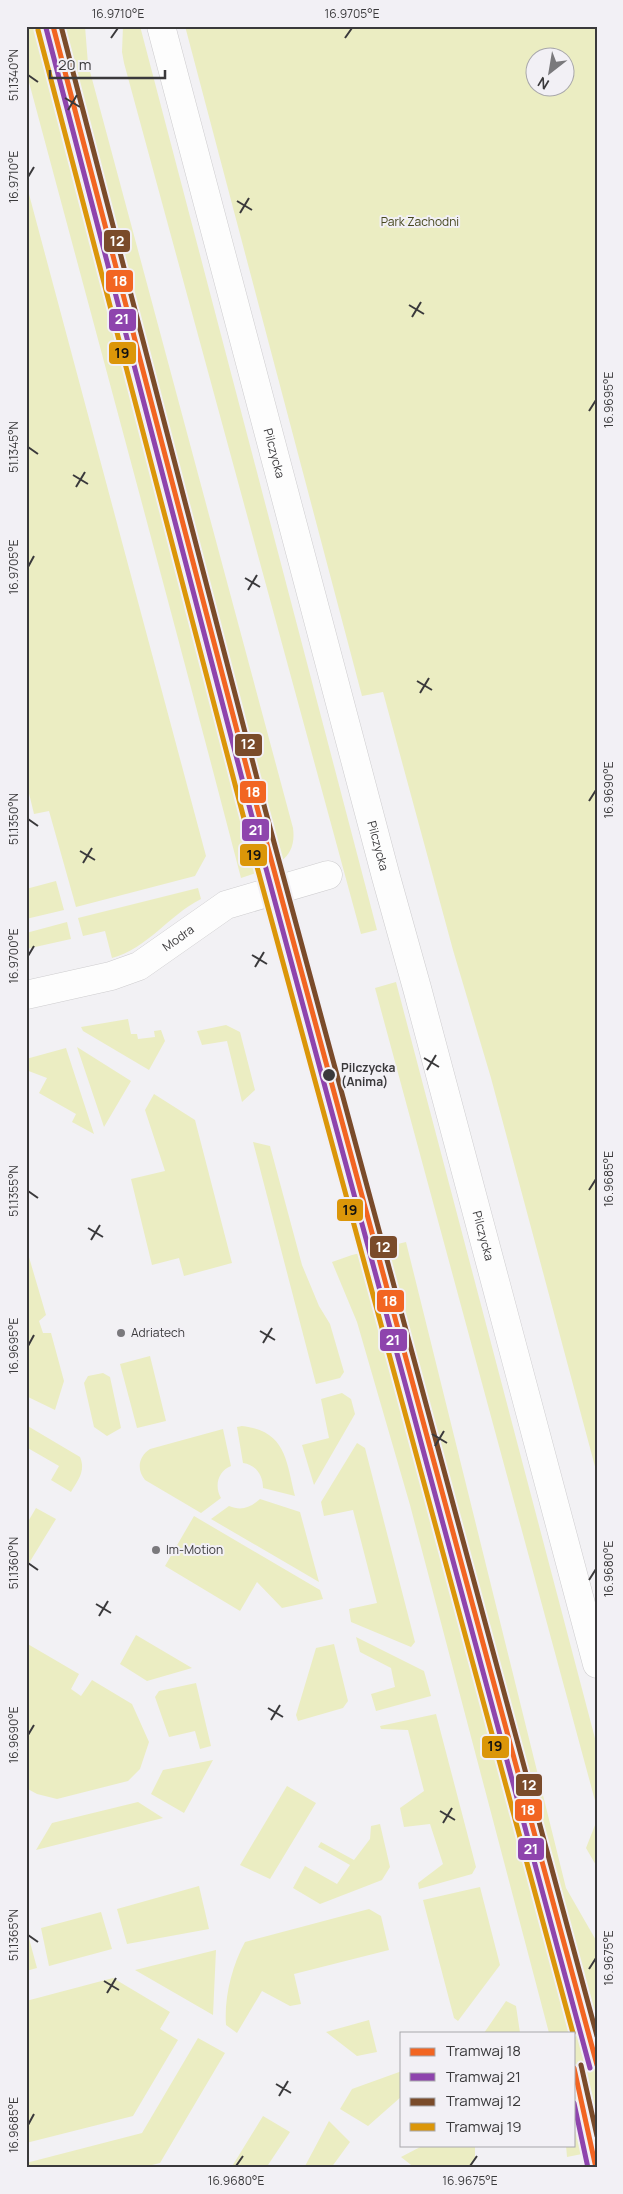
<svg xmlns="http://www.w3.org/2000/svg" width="623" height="2194" font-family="Manrope,sans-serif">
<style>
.green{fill:#ebedc2;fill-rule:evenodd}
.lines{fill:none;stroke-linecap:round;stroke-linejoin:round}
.street-casing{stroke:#cecdcf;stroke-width:29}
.secondary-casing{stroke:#cecdcf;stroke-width:29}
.street{stroke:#fdfdfd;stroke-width:28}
.secondary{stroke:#fdfdfd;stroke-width:28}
.tram-1-casing{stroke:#f2f0f5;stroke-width:9}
.tram-2-casing{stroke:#f2f0f5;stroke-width:9}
.tram-3-casing{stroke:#f2f0f5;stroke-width:9}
.tram-4-casing{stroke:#f2f0f5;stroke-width:9}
.tram-1{stroke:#f26522;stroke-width:5}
.tram-2{stroke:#8e44ad;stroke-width:5}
.tram-3{stroke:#7a4b2a;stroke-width:5}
.tram-4{stroke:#db9609;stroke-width:5}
.ticks{fill:none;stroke:#3a393b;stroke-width:2}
.stop-dot{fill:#3a393b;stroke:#f2f0f5;stroke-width:2}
.poi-dot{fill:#7a797c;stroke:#f2f0f5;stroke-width:2}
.labels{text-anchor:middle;stroke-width:4;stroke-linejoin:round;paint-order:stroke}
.park-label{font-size:12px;fill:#46471e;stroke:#f2f0f5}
.street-label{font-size:12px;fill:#3a393b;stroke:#f2f0f5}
.stop-label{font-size:12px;font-weight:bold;fill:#3a393b;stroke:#f2f0f5;text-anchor:start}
.poi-label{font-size:12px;fill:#3a393b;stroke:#f2f0f5;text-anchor:start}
.line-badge{stroke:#f2f0f5;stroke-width:2}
.badge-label{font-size:14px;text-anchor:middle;font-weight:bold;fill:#fff}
.pale-badge-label{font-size:14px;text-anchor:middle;font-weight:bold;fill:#111}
.neatline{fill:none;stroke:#3a393b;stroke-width:2}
.ticks-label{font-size:12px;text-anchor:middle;fill:#3a393b}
</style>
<rect width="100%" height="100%" fill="#f2f1f4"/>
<!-- green -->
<path class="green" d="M26 26H85L88 64 293 828C298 864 267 869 241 878 171 609 98 340 26 71Z
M123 26H140L377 930 361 934 124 63 122 52Z
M185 26H597V1474L491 1078 453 950 383 692 362 696ZM536 58H566V88H536Z
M26 183 206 856 195 876 76 907 49 811 34 814 26 781Z
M56 881 64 910 26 919V889Z
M198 888 201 899C169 915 147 949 112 958L105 931 83 936 78 918Z
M67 922 71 939 26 949V933Z
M396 982 597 1746V1808L375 988Z
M128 1019 131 1034H137L138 1039 155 1037 154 1031 161 1030 165 1041 149 1070 83 1031 81 1027Z
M226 1025 240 1032 255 1090 242 1102 227 1041 202 1045 197 1031Z
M77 1047 131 1081 104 1127Z
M66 1048 94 1134 72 1122 76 1114 39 1093 47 1078 26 1070V1059Z
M154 1094 195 1120 232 1263 184 1276 179 1258 152 1265 131 1179 165 1171 145 1110Z
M253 1142 270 1146 302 1265 319 1306 330 1324 344 1372 340 1378 316 1384Z
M406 1242 566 1888 597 1942V2151L567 2157 566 2145H574V2033H549L410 1505 357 1322 332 1262 352 1255Z
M26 1247 46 1315 39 1321 43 1333H51L64 1381 55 1410 26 1396Z
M150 1356 166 1421 137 1428 120 1364Z
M103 1373 110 1377 121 1428 107 1436 94 1427 84 1383 88 1376Z
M342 1393 351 1399 355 1414 314 1485 302 1445 329 1438 321 1399Z
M26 1425 80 1457C86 1471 78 1480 71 1492L51 1480 59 1466 26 1447Z
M242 1426C286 1431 286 1460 295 1496L263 1488C263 1475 256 1465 243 1463L237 1427Z
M223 1429 231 1466C218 1471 214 1486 221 1498L201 1513 145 1480C136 1469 139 1456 150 1449Z
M357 1443 365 1448 415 1642 411 1647 351 1622 349 1609 377 1603 353 1510 324 1516 321 1502Z
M260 1499 300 1512 319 1582 211 1519 229 1506C241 1511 250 1508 260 1499Z
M36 1508 56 1519 26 1568V1525Z
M194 1516 320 1590 323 1599 282 1608 257 1582 240 1611 165 1566Z
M136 1635 192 1668 147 1681 120 1664Z
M356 1637 424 1671 431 1696 376 1711 371 1694 395 1687 391 1668 360 1652Z
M26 1643 79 1674 71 1689 81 1696 92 1680 132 1704 149 1742 140 1769 128 1781 57 1799 37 1794 26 1788Z
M334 1644 348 1701 343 1708 298 1721 296 1715 316 1648Z
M196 1683 211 1746 200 1749 195 1731 169 1737 155 1697 159 1691Z
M436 1714 476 1867 472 1874 419 1889 418 1883 443 1864 430 1824 404 1827 400 1808 424 1791 408 1730 381 1729 380 1726Z
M213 1760 184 1813 151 1794 163 1770Z
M287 1786 316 1803 270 1879 240 1865Z
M138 1802 163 1818 36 1850 52 1823Z
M597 1820V1867L586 1848Z
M380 1824 390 1867 382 1880 320 1904 293 1888 305 1866 337 1884 350 1865 318 1847 321 1842 354 1860 370 1839 371 1826Z
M199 1886 209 1929 127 1944 117 1909Z
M480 1887 500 1965 458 2021 454 2018 423 1900Z
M369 1909 381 1916 389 1950 294 1974 301 2004 290 2006 262 1991 237 2033 226 2025C224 1997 232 1966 245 1942Z
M101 1912 112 1949 49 1966 41 1928Z
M27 1931 37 1968 26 1971V1932Z
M216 1950 213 2015 135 1970Z
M113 1978 170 2012 160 2029 178 2040 133 2116 26 2143V2001Z
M506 2001 516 2006 520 2033H484Z
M369 2020 377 2052 357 2056 326 2032Z
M198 2038 225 2053 160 2163 140 2168H26V2163L142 2133Z
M402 2071V2096L368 2126 340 2109 352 2089Z
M263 2116 290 2132 266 2168H231Z
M329 2121 350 2142 331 2168H304Z
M424 2145H475V2158L471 2168H415L401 2157Z"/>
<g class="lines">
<defs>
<g id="street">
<path id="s1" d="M26 995 111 976 139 966 226 905 328 875"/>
</g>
<g id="secondary">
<path id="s2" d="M161 26 386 877 417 988 597 1664"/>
</g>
</defs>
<!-- street casing -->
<use href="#street" class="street-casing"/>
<!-- secondary casing -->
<use href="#secondary" class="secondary-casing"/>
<!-- street -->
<use href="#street" class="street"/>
<!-- secondary -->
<use href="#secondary" class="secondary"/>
<defs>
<path id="tram-1" d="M53 26 258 811 597 2065
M574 2068 596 2168"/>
<path id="tram-2" d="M46 28 251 813 590 2068
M574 2103 588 2168"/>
<path id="tram-3" d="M61 26 265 809 597 2036
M581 2065 597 2136"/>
<path id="tram-4" d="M38 30 243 815 573 2033"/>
</defs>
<!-- tram-1 casing -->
<use href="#tram-1" class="tram-1-casing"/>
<!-- tram-2 casing -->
<use href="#tram-2" class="tram-2-casing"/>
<!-- tram-3 casing -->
<use href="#tram-3" class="tram-3-casing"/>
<!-- tram-4 casing -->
<use href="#tram-4" class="tram-4-casing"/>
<!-- tram-1 -->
<use href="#tram-1" class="tram-1"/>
<!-- tram-2 -->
<use href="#tram-2" class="tram-2"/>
<!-- tram-3 -->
<use href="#tram-3" class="tram-3"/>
<!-- tram-4 -->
<use href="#tram-4" class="tram-4"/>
</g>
<!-- ticks -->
<path class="ticks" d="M111 38 118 28M345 38 352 28M28 75 38 82M65 98 80 107M68 110 77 95M28 177 34 167M237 201 252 210M240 213 249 198M409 305 424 314M412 317 421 302M589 411 596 400M28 447 38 454M73 475 88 484M76 487 85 472M28 567 34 556M245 578 260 587M248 590 257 575M417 681 432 690M420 693 429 678M589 801 596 790M28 819 38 826M80 851 95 860M83 863 92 848M252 955 267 964M28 956 34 946M255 967 264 952M424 1058 439 1067M427 1070 436 1055M589 1190 596 1179M28 1191 38 1198M88 1228 103 1237M91 1240 100 1225M260 1331 275 1340M263 1343 272 1328M28 1346 34 1335M432 1434 447 1443M435 1446 444 1431M28 1563 38 1570M589 1580 596 1569M96 1604 111 1613M99 1616 108 1601M268 1708 283 1717M271 1720 280 1705M28 1735 34 1725M440 1811 455 1820M443 1823 452 1808M28 1935 38 1942M589 1969 596 1958M104 1981 119 1990M107 1993 116 1978M276 2084 291 2093M279 2096 288 2081M28 2125 34 2114M236 2166 243 2156M470 2166 477 2156"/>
<!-- markers -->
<circle class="stop-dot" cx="329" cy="1075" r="7"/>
<g class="poi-dot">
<circle cx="121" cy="1333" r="5"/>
<circle cx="156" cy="1550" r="5"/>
</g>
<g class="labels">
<!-- park labels -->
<g class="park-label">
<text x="420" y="226">Park Zachodni</text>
</g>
<!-- street labels -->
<g class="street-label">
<text dy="4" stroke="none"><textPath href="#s2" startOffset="442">Pilczycka</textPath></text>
<text dy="4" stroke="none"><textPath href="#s2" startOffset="848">Pilczycka</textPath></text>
<text dy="4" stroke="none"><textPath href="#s1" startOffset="165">Modra</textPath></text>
<text dy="4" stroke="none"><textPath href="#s2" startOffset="1252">Pilczycka</textPath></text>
</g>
<!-- stop labels -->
<g class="stop-label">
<text x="341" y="1072">Pilczycka<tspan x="341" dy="14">(Anima)</tspan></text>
</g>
<!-- poi labels -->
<g class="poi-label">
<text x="131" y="1337">Adriatech</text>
<text x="166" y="1554">Im-Motion</text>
</g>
</g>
<g class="line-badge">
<rect x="103" y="229" width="28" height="24" rx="5" fill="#7a4b2a"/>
<rect x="105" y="269" width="29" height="24" rx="5" fill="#f26522"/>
<rect x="108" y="308" width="29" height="24" rx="5" fill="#8e44ad"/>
<rect x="108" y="341" width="29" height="24" rx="5" fill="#db9609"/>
<rect x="234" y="733" width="29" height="24" rx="5" fill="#7a4b2a"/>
<rect x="239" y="780" width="28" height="24" rx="5" fill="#f26522"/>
<rect x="241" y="818" width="29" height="24" rx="5" fill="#8e44ad"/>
<rect x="239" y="843" width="29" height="24" rx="5" fill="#db9609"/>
<rect x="336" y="1198" width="28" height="24" rx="5" fill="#db9609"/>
<rect x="369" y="1235" width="29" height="24" rx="5" fill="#7a4b2a"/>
<rect x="376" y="1289" width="29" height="24" rx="5" fill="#f26522"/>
<rect x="379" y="1328" width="29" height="24" rx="5" fill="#8e44ad"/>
<rect x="481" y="1735" width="29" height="24" rx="5" fill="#db9609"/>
<rect x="515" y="1773" width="28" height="24" rx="5" fill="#7a4b2a"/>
<rect x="514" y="1798" width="29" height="24" rx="5" fill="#f26522"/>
<rect x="517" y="1837" width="28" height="24" rx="5" fill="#8e44ad"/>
</g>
<g class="badge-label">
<text x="117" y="246">12</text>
<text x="120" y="286">18</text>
<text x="122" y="324">21</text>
<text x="248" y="749">12</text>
<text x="253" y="797">18</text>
<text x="256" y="835">21</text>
<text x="383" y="1252">12</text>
<text x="390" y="1306">18</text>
<text x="393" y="1345">21</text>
<text x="529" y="1790">12</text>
<text x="528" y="1815">18</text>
<text x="531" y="1854">21</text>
</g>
<g class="pale-badge-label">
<text x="122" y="358">19</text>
<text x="254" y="860">19</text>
<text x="350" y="1215">19</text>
<text x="495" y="1751">19</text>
</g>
<!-- border -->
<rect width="623" height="2194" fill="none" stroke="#f2f0f5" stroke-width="55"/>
<!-- legend -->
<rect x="400" y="2032" width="175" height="115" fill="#f2f0f5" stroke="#a8a7ab"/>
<rect x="410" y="2048" width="25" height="8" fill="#f26522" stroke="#a8a7ab"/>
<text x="446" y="2056" font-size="15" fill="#3a393b">Tramwaj 18</text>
<rect x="410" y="2073" width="25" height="8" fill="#8e44ad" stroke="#a8a7ab"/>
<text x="446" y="2082" font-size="15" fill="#3a393b">Tramwaj 21</text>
<rect x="410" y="2098" width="25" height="8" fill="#7a4b2a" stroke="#a8a7ab"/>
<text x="446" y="2106" font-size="15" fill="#3a393b">Tramwaj 12</text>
<rect x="410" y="2123" width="25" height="8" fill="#db9609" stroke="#a8a7ab"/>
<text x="446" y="2132" font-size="15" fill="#3a393b">Tramwaj 19</text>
<!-- north arrow -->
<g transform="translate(550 72) rotate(211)"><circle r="24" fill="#f2f0f5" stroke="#a8a7ab"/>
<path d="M0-4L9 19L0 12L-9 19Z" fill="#7a797c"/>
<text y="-8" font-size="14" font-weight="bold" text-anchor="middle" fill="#3a393b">N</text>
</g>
<!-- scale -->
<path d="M50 70v8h115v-8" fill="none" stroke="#3a393b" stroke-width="2.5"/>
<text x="58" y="70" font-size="15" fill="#3a393b" stroke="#f2f0f5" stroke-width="4" paint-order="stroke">20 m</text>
<rect x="28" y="28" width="568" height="2138" class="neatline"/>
<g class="ticks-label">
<text x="118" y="18">16.9710°E</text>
<text x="352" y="18">16.9705°E</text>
<text transform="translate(14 75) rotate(-90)" y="4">51.1340°N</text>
<text transform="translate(14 177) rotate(-90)" y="4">16.9710°E</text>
<text transform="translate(609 400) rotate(-90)" y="4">16.9695°E</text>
<text transform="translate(14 447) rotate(-90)" y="4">51.1345°N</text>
<text transform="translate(14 567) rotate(-90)" y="4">16.9705°E</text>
<text transform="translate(609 790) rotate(-90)" y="4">16.9690°E</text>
<text transform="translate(14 819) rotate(-90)" y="4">51.1350°N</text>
<text transform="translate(14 956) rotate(-90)" y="4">16.9700°E</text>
<text transform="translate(609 1179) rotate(-90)" y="4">16.9685°E</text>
<text transform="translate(14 1191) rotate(-90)" y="4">51.1355°N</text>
<text transform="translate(14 1346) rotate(-90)" y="4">16.9695°E</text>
<text transform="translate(14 1563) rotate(-90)" y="4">51.1360°N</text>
<text transform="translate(609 1569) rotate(-90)" y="4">16.9680°E</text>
<text transform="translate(14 1735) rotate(-90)" y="4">16.9690°E</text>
<text transform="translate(14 1935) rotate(-90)" y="4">51.1365°N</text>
<text transform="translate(609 1958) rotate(-90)" y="4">16.9675°E</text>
<text transform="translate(14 2125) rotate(-90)" y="4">16.9685°E</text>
<text x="236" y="2185">16.9680°E</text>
<text x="470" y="2185">16.9675°E</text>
</g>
</svg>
